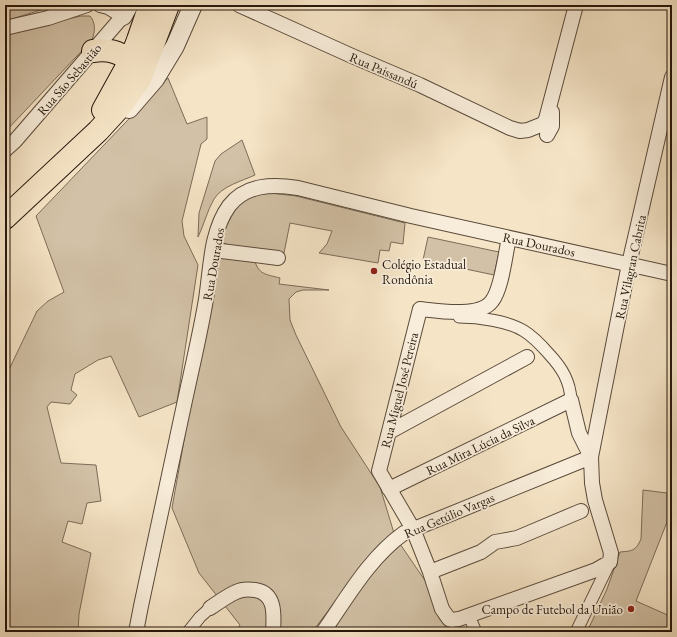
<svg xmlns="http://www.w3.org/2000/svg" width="677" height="637" font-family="'EB Garamond',serif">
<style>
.green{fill:#d2c1a6;stroke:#7c6c58}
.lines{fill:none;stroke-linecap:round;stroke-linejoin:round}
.pedestrian-casing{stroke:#5a4a3a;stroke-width:13}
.minor-casing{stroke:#5a4a3a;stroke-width:16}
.tertiary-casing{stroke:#5a4a3a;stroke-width:20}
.primary-casing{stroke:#26170b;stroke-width:24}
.pedestrian{stroke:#f8edda;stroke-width:11}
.minor{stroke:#f8edda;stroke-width:14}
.tertiary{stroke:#f8edda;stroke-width:18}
.primary{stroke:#f5e4c6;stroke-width:22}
.poi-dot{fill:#8f2418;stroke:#f8edda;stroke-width:1.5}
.labels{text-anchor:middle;stroke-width:3.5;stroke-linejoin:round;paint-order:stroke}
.street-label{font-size:13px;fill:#26170b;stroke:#f8edda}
.poi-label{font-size:13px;fill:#26170b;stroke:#f8edda;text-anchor:start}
</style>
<rect width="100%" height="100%" fill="#f5e4c6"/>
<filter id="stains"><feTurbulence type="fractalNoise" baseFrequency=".005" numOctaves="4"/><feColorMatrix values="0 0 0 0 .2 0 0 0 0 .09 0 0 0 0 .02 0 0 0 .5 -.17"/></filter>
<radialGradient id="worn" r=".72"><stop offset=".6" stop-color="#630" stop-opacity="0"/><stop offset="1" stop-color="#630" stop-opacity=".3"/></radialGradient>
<!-- green -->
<path class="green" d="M5 5H57L5 21Z
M81 16H90C96 23 95 32 92 40L5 132V33Z
M168 78 187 124 207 117V139L201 144 182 221 184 236 198 265 177 402 139 417 111 356 98 360 75 374 71 390 77 395 70 404 51 402 47 407 61 463 96 465 101 501 87 503 82 524 68 521 62 542 91 553 79 614 78 632H5V378L37 311 48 301 64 292 36 216Z
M242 140 255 175C242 181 222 186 214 199 207 211 204 225 198 237L199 213 215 161 221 154Z
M270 193 296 196 405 223 403 244 391 242 389 251 380 250 378 263 319 253 327 244 332 231 290 223 284 253C272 251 230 248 222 242 223 225 234 205 249 198 256 195 263 194 270 193Z
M428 237 499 252 494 275 423 260Z
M217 255 254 259C259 275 265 274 280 278L279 284 329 290H303L296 292 289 299 290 320 296 335 341 427 380 487 394 533 369 558 312 632H235L240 625 199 573 172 508Z
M643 490 667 493V522L636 601 672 617V632H587L607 589 620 552C632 551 636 551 641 539Z
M398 541 426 582 439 618 446 627 455 632H329L371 569Z"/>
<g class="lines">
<defs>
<path id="pedestrian" d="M459 317C478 317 508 321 524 331 534 337 542 346 549 354 562 368 570 381 571 400
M469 616 476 632
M188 632 200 617 210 608
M576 632 610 562"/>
<path id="minor" d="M239 5 352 56 420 85 510 128 520 131 528 130 543 124 546 119 576 5
M5 28 48 18 87 5
M547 135 552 126V112
M5 150 15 141 123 16 108 7 100 5
M213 250 278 258
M389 432 527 357
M389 489 571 400 579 433 591 457 592 483 595 500 611 553 610 562 596 570 459 619 452 620 449 619 442 609 430 572 413 529 379 471 420 309C438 311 480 318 492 301 502 288 505 255 509 238
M430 572 481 552 495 542 517 538 581 511
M210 608C219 602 227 596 236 592 242 589 248 589 255 590 276 593 274 615 273 632
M136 632 141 606C155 539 170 472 184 405 191 372 199 339 205 305 211 273 209 234 229 206 246 184 273 184 298 188L411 216 672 274
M323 632C347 598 369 558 404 533L591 457 629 264 672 77"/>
<path id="tertiary" d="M123 16 129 5
M129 109 155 79 175 46 193 5"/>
<path id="primary" d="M93 51C108 49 118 51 130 61
M103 110 130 61 138 40 150 5
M5 218 98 131 120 107 140 79 168 5"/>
</defs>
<!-- pedestrian casing -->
<use href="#pedestrian" class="pedestrian-casing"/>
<!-- minor casing -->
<use href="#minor" class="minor-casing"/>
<!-- tertiary casing -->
<use href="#tertiary" class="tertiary-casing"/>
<!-- primary casing -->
<use href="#primary" class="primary-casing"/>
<!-- pedestrian -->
<use href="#pedestrian" class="pedestrian"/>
<!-- minor -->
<use href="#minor" class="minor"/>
<!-- tertiary -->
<use href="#tertiary" class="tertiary"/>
<!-- primary -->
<use href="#primary" class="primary"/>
</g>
<!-- markers -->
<g class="poi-dot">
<circle cx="374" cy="271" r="4"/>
<circle cx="631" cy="609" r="4"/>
</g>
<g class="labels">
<!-- street labels -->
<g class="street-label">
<text transform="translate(384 70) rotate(23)" y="5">Rua Paissandú</text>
<text transform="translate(69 79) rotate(-49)" y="5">Rua São Sebastião</text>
<text transform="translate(539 244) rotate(12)" y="5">Rua Dourados</text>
<text transform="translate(213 264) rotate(-80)" y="5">Rua Dourados</text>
<text transform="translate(630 267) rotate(-78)" y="5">Rua Vilagran Cabrita</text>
<text transform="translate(399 390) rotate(-76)" y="5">Rua Miguel José Pereira</text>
<text transform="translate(480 445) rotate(-26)" y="5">Rua Mira Lúcia da Silva</text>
<text transform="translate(449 515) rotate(-23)" y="5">Rua Getúlio Vargas</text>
</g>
<!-- poi labels -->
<g class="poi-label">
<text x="382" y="269">Colégio Estadual<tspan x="382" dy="15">Rondônia</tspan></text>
<text x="623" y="614" text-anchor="end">Campo de Futebol da União</text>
</g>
</g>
<!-- margin -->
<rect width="677" height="637" fill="none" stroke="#f5e4c6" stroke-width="20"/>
<rect x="6" y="6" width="665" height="625" fill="none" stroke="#26170b" stroke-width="2"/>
<rect x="10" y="10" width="657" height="617" fill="none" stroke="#26170b"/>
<rect width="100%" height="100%" filter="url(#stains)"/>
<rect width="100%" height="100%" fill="url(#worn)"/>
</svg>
